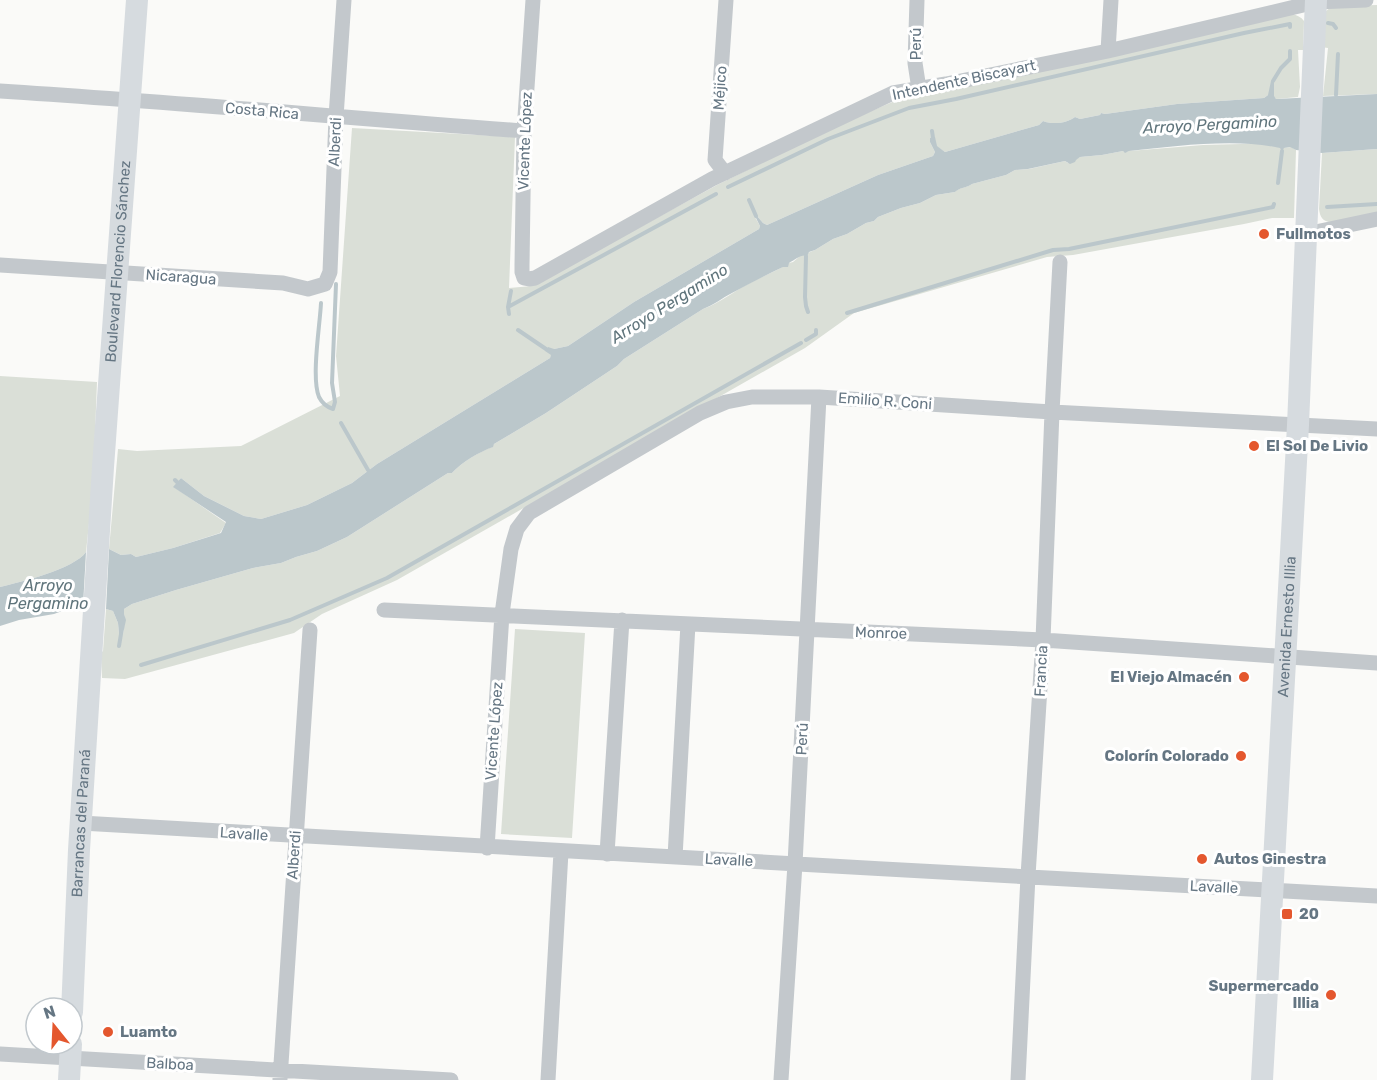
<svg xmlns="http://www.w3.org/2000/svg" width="1377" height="1080" font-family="Rubik,sans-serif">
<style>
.green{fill:#dadfd7}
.water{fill:#bbc7cb}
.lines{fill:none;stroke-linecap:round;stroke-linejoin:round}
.stream{stroke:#bbc7cb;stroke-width:4}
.street{stroke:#c3c8cc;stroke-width:15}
.secondary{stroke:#d6dbdf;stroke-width:22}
.poi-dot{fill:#e4572e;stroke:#fff;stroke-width:2}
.labels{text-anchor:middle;stroke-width:6;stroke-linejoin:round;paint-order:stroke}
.street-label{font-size:15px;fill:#657683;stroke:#fff}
.poi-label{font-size:15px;font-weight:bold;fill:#657683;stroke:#fff;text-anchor:start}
.water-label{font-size:16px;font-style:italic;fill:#60757c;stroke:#fff}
</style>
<rect width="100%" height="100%" fill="#fafaf8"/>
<!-- green -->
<path class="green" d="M1377 5V94L1323 96 1328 48 1321 47 1325 12 1331 7 1338 6Z
M1292 14C1297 15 1301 17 1304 21L1303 50H1298L1300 87 1298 97 1276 99 1273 96 1268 95 1264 98 1177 104 1105 114 1101 113 1100 115 1080 119 1075 117C1068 123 1052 125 1043 121L1039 125 945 152 930 142 935 152 933 156 878 175 767 225 763 223 757 216 755 217 760 226 759 229 634 302 568 346 554 349 550 358 377 464 352 483 307 505 261 519 244 516 204 496 181 478 174 487 226 523 220 533 173 548 136 557 131 554 121 555 109 549 118 449 137 451 241 446 340 396 336 356 352 128 515 137 509 288 532 286 717 185 834 127 897 100 1047 70Z
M1241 144H1264L1283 148 1291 147 1296 150 1294 218H1272L1244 224 1073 255 1047 257 854 313 805 348 397 580 322 614 294 633 125 679 102 678 101 653 103 651 106 609 113 611 118 623 119 634H123L125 620 124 614V609L132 604 176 590 253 568 281 563 296 557 317 551 347 537 448 473H452C462 462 479 452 492 447L494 444 546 413 617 366 624 359 703 309C720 303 734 291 750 283 763 276 777 271 789 263L793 262 800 256 815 250 833 239 847 234 866 223 874 221 878 217 901 208 920 203 936 195 955 192C959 187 967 188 972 184L1006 175 1015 170 1029 169 1065 161 1068 163 1080 157 1102 155 1123 151 1125 152 1129 151 1203 145Z
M1377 149V213L1331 222C1323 222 1320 217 1319 209L1322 153Z
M0 376 97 382 93 485 86 552C74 569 21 582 0 587Z
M515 629 585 633 572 838 501 834Z"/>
<!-- water -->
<path class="water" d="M1271 81 1274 82V96L1276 99 1377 94V149L1322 153 1296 150 1290 147 1284 148 1282 151 1280 148C1236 138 1175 146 1129 151L1125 153 1123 151 1102 155 1080 157 1076 160 1075 162 1070 164 1065 161 1028 169 1015 170 1006 175 972 184C967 188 960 187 955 192L936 195 920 203 901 208 878 217 874 221 866 223 847 234 833 239 815 250 809 252 807 256C801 254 795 260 789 263L788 267H783C766 275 749 284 732 293 722 298 714 305 703 309L624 359 617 366 546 413 494 444 493 447C479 452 462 462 452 473H448L347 537 317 551 296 557 281 563 253 568 176 590 132 604 124 609V614L126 620 123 634H119L118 623 113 611 106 609 109 549 121 555 131 554 136 557 173 548 221 533 226 522 173 487 181 478 204 496 244 516 261 519 307 505 352 483 377 464 550 358 551 355 545 351 548 347 554 349 568 346 634 302 759 229 760 226 755 216H757L763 223 767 225 878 175 933 156 935 152 930 142V138L935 137 937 146 945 152 1039 125 1043 121C1052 125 1068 123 1075 117L1080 119 1100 115 1101 113 1105 114 1177 104 1264 98 1268 95Z
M86 552 83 606 81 604 54 614 19 620 0 626V587C21 582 74 569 86 552Z"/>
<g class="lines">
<!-- stream -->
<path class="stream" d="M1328 23 1333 24 1336 28
M1273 81 1281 68 1290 59V51
M1336 95 1338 54
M932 131 933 138
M1278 183 1282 151
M728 187 828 139 909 108 956 99 1244 33 1290 24V27
M749 200 756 216
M1327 207 1377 204
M806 256 805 297 806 306 808 312
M321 303C320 325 311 378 319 397 322 403 327 407 333 409L335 402 332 383 336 284
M508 307 716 194
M847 313 1053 250 1069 249 1273 207 1274 204
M509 314 508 307 511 291
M518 330 546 349
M806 340 816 334V330
M341 423 368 470
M175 480 177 482
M119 646 121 634
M141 665 290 620 387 578 801 343"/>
<!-- street -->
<path class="street" d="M533 0 524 131 522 266V272L524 278 529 279 535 278 712 179 893 93 946 84 1108 51 1316 2 1366 0
M917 0 915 63 919 89
M1108 51 1111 0
M0 91C175 102 349 118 524 131
M725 173 715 160 726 0
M1306 234 1377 219
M0 265 283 283 308 289 325 284 330 272 336 117 344 0
M384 610 1043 640 1377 663
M81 823C513 851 945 871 1377 896
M487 848 502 614 511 549 517 529 529 513 700 413 726 402 752 397H819L1052 412 1377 429
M607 854 622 620
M675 857 688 624
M0 1054 451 1080
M280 1079 310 630
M548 1080 561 852
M781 1080 795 864 819 397
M1018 1080 1028 876 1043 640 1052 412 1060 262"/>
<!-- secondary -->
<g class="secondary">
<path id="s1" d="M72 1012 79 850 103 467 137 0"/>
<path d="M69 1080 71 1044"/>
<path id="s2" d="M1262 1080 1298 425 1316 0"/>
</g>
</g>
<!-- markers -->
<g class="poi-dot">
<circle cx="1264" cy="234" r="6"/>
<circle cx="1254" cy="446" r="6"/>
<circle cx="1244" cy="677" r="6"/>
<circle cx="1241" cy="756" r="6"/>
<circle cx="1202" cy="859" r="6"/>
<rect x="1281" y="908" width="12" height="12" rx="3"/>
<circle cx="1331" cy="995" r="6"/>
<circle cx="108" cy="1032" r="6"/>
</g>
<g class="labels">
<!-- street labels -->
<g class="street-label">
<text transform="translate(916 44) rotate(-90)" y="5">Perú</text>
<text transform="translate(964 80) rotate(-12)" y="5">Intendente Biscayart</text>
<text transform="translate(720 88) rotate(-86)" y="5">Méjico</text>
<text transform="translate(262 111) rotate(5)" y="5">Costa Rica</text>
<text transform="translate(525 141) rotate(-88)" y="5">Vicente López</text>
<text transform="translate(335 142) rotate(-87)" y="5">Alberdi</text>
<text dy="5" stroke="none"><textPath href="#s1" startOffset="752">Boulevard Florencio Sánchez</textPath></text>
<text transform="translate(181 277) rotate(4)" y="5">Nicaragua</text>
<text transform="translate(885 401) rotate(4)" y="5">Emilio R. Coni</text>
<text dy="5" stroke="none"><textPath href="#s2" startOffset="454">Avenida Ernesto Illia</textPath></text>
<text transform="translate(881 633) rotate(2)" y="5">Monroe</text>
<text transform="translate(1041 671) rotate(-87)" y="5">Francia</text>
<text transform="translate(494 731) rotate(-86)" y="5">Vicente López</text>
<text transform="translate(802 739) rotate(-87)" y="5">Perú</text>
<text dy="5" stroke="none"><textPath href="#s1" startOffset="189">Barrancas del Paraná</textPath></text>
<text transform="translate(244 834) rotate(4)" y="5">Lavalle</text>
<text transform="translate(294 855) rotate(-86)" y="5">Alberdi</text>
<text transform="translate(729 860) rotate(3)" y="5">Lavalle</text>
<text transform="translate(1214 887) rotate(3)" y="5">Lavalle</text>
<text transform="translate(170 1064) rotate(3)" y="5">Balboa</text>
</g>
<!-- poi labels -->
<g class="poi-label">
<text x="1276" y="239">Fullmotos</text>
<text x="1266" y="451">El Sol De Livio</text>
<text x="1232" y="682" text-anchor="end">El Viejo Almacén</text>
<text x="1229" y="761" text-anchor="end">Colorín Colorado</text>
<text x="1214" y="864">Autos Ginestra</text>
<text x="1299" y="919">20</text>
<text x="1319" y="991" text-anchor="end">Supermercado<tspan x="1319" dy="17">Illia</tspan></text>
<text x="120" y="1037">Luamto</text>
</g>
<!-- water labels -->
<g class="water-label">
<text transform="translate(1210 124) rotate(-3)" y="6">Arroyo Pergamino</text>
<text transform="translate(669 303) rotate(-32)" y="6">Arroyo Pergamino</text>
<text x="48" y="591">Arroyo<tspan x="48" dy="18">Pergamino</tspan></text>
</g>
</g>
<!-- north arrow -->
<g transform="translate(54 1026) rotate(342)"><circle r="28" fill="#ffffff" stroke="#c1c8cd" stroke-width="1.5"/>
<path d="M0-4.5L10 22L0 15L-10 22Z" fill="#e4572e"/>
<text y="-9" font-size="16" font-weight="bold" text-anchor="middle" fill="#657683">N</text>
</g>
</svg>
